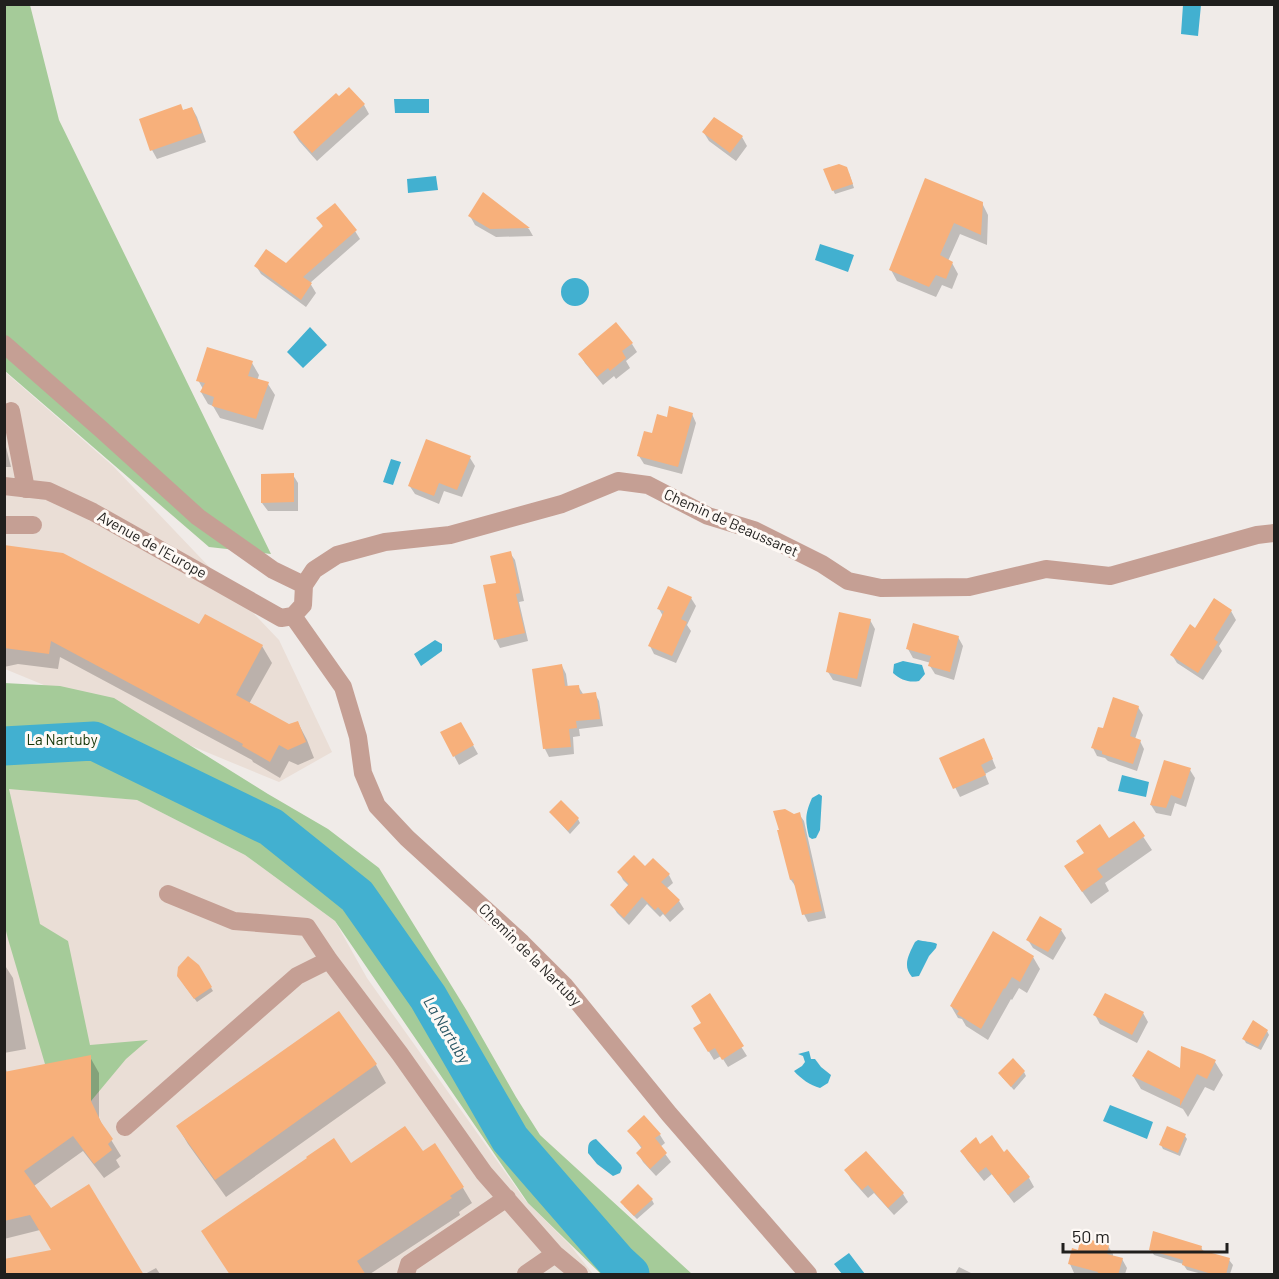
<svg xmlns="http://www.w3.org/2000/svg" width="1279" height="1279" font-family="Barlow,sans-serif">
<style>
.built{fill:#eaded6}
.green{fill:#a5cb99}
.water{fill:#42b0d0}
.shadow{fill:#0003}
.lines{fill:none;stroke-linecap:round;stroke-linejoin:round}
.river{stroke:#42b0d0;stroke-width:39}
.building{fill:#f7b07b}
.minor{stroke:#c59f94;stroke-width:18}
.labels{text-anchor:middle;stroke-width:6;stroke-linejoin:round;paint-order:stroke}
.street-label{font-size:15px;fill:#201f1d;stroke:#fef9f5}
.park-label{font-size:15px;fill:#143506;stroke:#fef9f5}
.water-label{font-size:16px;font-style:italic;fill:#285664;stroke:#fef9f5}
</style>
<rect width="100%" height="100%" fill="#f0ebe8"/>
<!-- built -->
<path class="built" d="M4 371 113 466 279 640 332 752 279 782 5 669Z
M9 788 137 800 245 855 335 921 367 978 525 1200 570 1245 593 1274H5L4 789Z"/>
<!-- green -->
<path class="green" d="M5 5H30L59 120 271 554 209 547 5 371Z
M4 683 60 686 114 698 268 794 328 829 379 868 467 1011 516 1097 540 1135 692 1274H600V1273L528 1203 335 921 245 855 137 800 9 789 40 924 68 941 90 1045 148 1040 126 1059 91 1101 45 1064 8 939 6 931 5 930Z"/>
<!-- water -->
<path class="water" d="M1183 5H1201L1198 36 1181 34Z
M394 99H429V113H395Z
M436 176 438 190 408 193 407 179Z
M820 244 854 255 848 272 815 260Z
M561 292a14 14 0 1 1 28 0a14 14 0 1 1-28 0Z
M310 327 327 345 303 368 287 352Z
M391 459 401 462 393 485 383 482Z
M435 640 442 644V651L421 666 414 654Z
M903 661 922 665 925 674 919 681C909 683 901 680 893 673L894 664Z
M1122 775 1149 782 1146 797 1118 791Z
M819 794 822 796 820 830 816 838 812 839 809 837C805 820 805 814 812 798Z
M918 940C924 942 932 941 937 944L936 948 929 956 919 976 912 977C902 966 909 954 915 942Z
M809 1051 811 1059H815L821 1067 831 1075 828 1083 820 1088C810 1085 801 1079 794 1071L802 1066 805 1062 803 1056 798 1054Z
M1110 1105 1153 1122 1147 1139 1103 1121Z
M596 1139 621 1165 622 1168 620 1173 613 1176 597 1164 588 1153C588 1145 588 1141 596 1139Z
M849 1253 865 1274H842L834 1264Z"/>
<!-- shadow -->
<path class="shadow" d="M349 89 364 105 369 114 317 161 299 141 294 133Z
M192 108 197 117 206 142 157 159 152 150 141 120Z
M704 133 742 137 747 146 736 161 709 141Z
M849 173 854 188 835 194 833 190Z
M926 180 982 203 988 215 987 245 960 234 948 261 952 263 958 274 952 289 942 285 936 297 897 281 891 270Z
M483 195 529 229 533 236 496 237 475 225 470 216Z
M318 218 355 231 360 239 310 283 316 293 306 307 261 274 256 266 286 265 324 228Z
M632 344 637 352 626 361 630 368 616 379 614 376 603 385 585 363 580 354Z
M252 363 259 375 257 381 268 384 275 395 263 430 220 418 213 406 208 404 201 392 203 389 198 380Z
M692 414 696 423 682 474 644 464 639 456 653 435 668 418Z
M4 439 11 467H4Z
M470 458 475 466 462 497 444 491 439 504 415 494 409 485Z
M293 475 298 483V511H268L262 503Z
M4 547 200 626 262 646 272 663 249 704 289 726 298 723 307 740 314 758 298 765 289 761 280 778 253 762 252 760 60 657 58 669 18 664 4 667Z
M510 553 515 560 524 601 519 602 528 641 500 648 496 640 484 586 498 584Z
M691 598 696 606 687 625 691 631 676 663 654 654 650 646 663 616 659 609Z
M1215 600 1231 611 1236 620 1219 646 1222 651 1203 680 1177 663 1172 655 1195 630Z
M870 620 875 629 861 687 833 680 828 672Z
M958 637 963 646 954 680 935 674 930 666 931 663 913 658 908 649Z
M562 666 566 674 568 688 578 686 583 694H595L599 701 603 726 579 729 580 736 573 737 574 754 549 757 545 749 533 670Z
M1138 707 1143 715 1135 739 1140 741 1144 749 1137 771 1108 761 1105 758 1097 756 1093 748 1104 730Z
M461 724 478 754 459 765 442 733Z
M988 749 996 768 985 774 989 784 960 797 941 759Z
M1190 770 1195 778 1186 807 1175 803 1171 816 1156 813 1151 805Z
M551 813 578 819 580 823 570 834Z
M799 814 804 821 826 918 808 922 804 914 796 887 791 880 779 831 794 816Z
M1134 823 1152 850 1105 883 1109 891 1091 904 1074 880 1109 840Z
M645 868 669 875 673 883 666 889 679 901 684 909 670 922 663 914 660 917 647 904 629 925 617 913 612 905 629 886 623 880 619 872Z
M1061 930 1066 938 1053 960 1033 948 1028 940Z
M993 934 1033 957 1040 969 1027 993 1019 988 1012 1000 1011 999 988 1040 966 1026 962 1019 958 1018 951 1006Z
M4 964 13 978 26 1049 4 1053Z
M198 966 213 991 197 1002 184 985Z
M709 996 747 1056 728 1067 721 1056 714 1060 700 1037Z
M339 1013 376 1065 386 1083 226 1197 188 1144 178 1127Z
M1143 1013 1148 1022 1137 1043 1100 1024 1095 1015Z
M1267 1031 1269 1035 1261 1050 1246 1043 1244 1039Z
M1202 1055 1215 1062 1223 1075 1214 1091 1205 1087 1188 1117 1183 1109 1141 1089 1133 1076 1182 1070Z
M90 1057 99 1073V1118L105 1130 121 1156 116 1160 120 1167 104 1178 83 1151 34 1186 53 1251 40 1230 4 1239V1062L7 1073Z
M1024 1072 1026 1076 1014 1090 1002 1077Z
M629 1131 660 1135 665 1143 660 1147 671 1162 656 1176 643 1162 638 1153 642 1149Z
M1185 1136 1187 1139 1180 1156 1163 1149 1161 1145Z
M980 1146 1004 1154 1007 1151 1029 1178 1034 1187 1014 1203 992 1174 984 1181 967 1160 962 1152Z
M423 1153 463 1188 472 1203 459 1212 460 1215 370 1274H230L351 1165Z
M846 1170 903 1194 908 1202 894 1215 874 1193 868 1198 851 1179Z
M652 1200 654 1204 637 1219 624 1206Z
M1108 1246 1113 1254V1257L1122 1259 1127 1268 1125 1274H1082L1074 1273 1070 1264 1079 1252Z
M1201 1247 1204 1253 1229 1260 1233 1265 1230 1274H1202L1187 1270 1183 1264 1154 1255 1151 1250Z
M959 1267 971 1273 972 1274H955Z
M156 1268 160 1274H145Z"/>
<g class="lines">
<!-- river -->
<path class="river" d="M4 746 94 741 271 827 357 896 428 997 510 1139 617 1262 630 1274"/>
</g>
<!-- building -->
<path class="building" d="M349 87 365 104 312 153 293 132 336 93 339 96Z
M181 104 183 110 192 107 202 133 150 151 139 119Z
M714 117 743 136 730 153 702 132Z
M839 164 847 167 853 184 832 191 823 169Z
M925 178 983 202 981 235 954 223 940 255 953 262 946 279 936 275 929 287 889 270Z
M483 192 530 228 490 229 468 216Z
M335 203 357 230 303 277 312 283 301 300 254 266 266 249 286 263 323 226 316 218Z
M616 322 633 343 622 351 626 358 610 371 608 368 597 377 578 354Z
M207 347 253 361 248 376 269 382 256 419 212 406 214 397 200 392 205 383 196 381Z
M669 406 693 413 678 467 637 456 644 431 652 433 657 414 667 417Z
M426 439 471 456 457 490 439 483 434 496 408 486Z
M294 473V502L261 503V474Z
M4 545 63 553 199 624 205 614 263 645 236 695 289 724 298 721 306 742 288 750 279 745 270 762 242 746 243 744 51 641 49 654 4 648Z
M511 551 520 593 516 594 525 633 494 640 483 585 496 583 490 556Z
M668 586 692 597 681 619 687 622 672 656 648 646 664 611 657 609Z
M1214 598 1232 610 1214 639 1218 642 1198 673 1170 655 1190 624 1195 628Z
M839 612 871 619 857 679 826 672Z
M913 623 959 636 950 672 928 666 931 656 906 649Z
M562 664 565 686 579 685 580 694 596 692 600 719 576 721 577 728 569 729 571 747 543 749 532 669Z
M1113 697 1139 706 1130 736 1141 740 1133 764 1102 754V751L1091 748 1098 727 1103 728Z
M461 722 474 745 453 757 440 732Z
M984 738 993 759 981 765 986 775 953 789 939 758Z
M1164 760 1191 768 1181 799 1171 795 1166 808 1150 805Z
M561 800 579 818 568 831 549 812Z
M785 809 794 814 800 812 822 911 802 915 793 879 790 880 777 830H779L773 811Z
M1134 821 1145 836 1097 869 1103 877 1082 892 1064 866 1084 853 1076 841 1100 824 1109 838Z
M634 855 645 866 653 858 670 874 661 882 680 900 665 915 658 907 655 910 642 897 624 918 610 905 629 884 617 872Z
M1040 916 1062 929 1048 952 1026 940Z
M993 931 1034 956 1020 982 1012 977 1005 989 1004 988 981 1029 957 1014 959 1011 950 1006Z
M188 956 199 965 212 987 194 999 177 976 178 967Z
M710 993 744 1046 722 1060 715 1048 708 1052 693 1028 701 1023 691 1006Z
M1105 993 1144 1012 1132 1035 1093 1015Z
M339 1011 377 1064 215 1180 176 1126Z
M1253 1020 1268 1030 1258 1047 1242 1039Z
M1181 1046 1203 1054 1216 1060 1207 1079 1197 1074 1180 1106V1099L1132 1076 1148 1050 1180 1068Z
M91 1055V1101L101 1122 113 1139 108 1144 112 1150 94 1164 73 1136 24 1171 51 1208 89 1184 144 1275H4V1259L51 1250 30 1215 4 1221V1072Z
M1013 1058 1025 1071 1011 1087 998 1073Z
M644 1115 661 1134 655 1138 667 1153 650 1169 636 1153 642 1147 627 1131Z
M405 1126 423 1151 435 1143 464 1187 450 1196 452 1198 357 1261 366 1275H230L201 1231 307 1158 306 1157 334 1138 351 1163Z
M1167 1126 1186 1134 1178 1153 1159 1145Z
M992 1135 1004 1152 1007 1149 1030 1177 1008 1195 986 1167 978 1173 960 1151 976 1137 980 1144Z
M866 1151 904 1193 888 1208 868 1185 862 1190 844 1170Z
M638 1184 653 1199 634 1216 620 1202Z
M1153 1231 1202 1246 1201 1250 1230 1258 1226 1275H1215L1182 1265 1183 1260 1149 1250Z
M1081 1237 1109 1245 1107 1254 1123 1258 1118 1275H1097L1098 1272 1068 1264 1072 1248 1078 1250Z"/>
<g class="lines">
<!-- minor -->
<path class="minor" d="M4 344 102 430 198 517 273 570 304 585
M11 411 26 489
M4 486 48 491 93 512 281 618 293 616
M4 525H33
M293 616 303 605 304 585 314 570 337 555 385 542 450 535 562 504 618 481 648 485 708 516 754 530 822 564 848 581 881 588 969 587 1046 569 1110 576 1257 535 1274 533
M293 616 343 687 358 737 363 773 377 806 407 838 522 943 564 985 669 1114 808 1274
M168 894 234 921 307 927 329 960 400 1054 484 1173 555 1254 579 1274
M125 1127 297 976 329 960
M406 1274 409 1264 507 1198
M526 1274 555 1254"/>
</g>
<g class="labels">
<!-- street labels -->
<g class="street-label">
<text transform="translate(731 523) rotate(24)" y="5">Chemin de Beaussaret</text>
<text transform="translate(152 545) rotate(29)" y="5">Avenue de l'Europe</text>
<text transform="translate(530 955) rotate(45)" y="5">Chemin de la Nartuby</text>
</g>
<!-- park labels -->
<g class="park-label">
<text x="62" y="745">La Nartuby</text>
</g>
<!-- water labels -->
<g class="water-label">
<text transform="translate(447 1030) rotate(59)" y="6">La Nartuby</text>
</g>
</g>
<!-- border -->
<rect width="1279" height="1279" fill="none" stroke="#201f1d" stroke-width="12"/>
<!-- scale -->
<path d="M1063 1243v9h164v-9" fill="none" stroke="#201f1d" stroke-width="3"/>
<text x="1072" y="1243" font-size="18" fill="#201f1d" stroke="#fef9f5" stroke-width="4.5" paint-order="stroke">50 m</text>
</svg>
